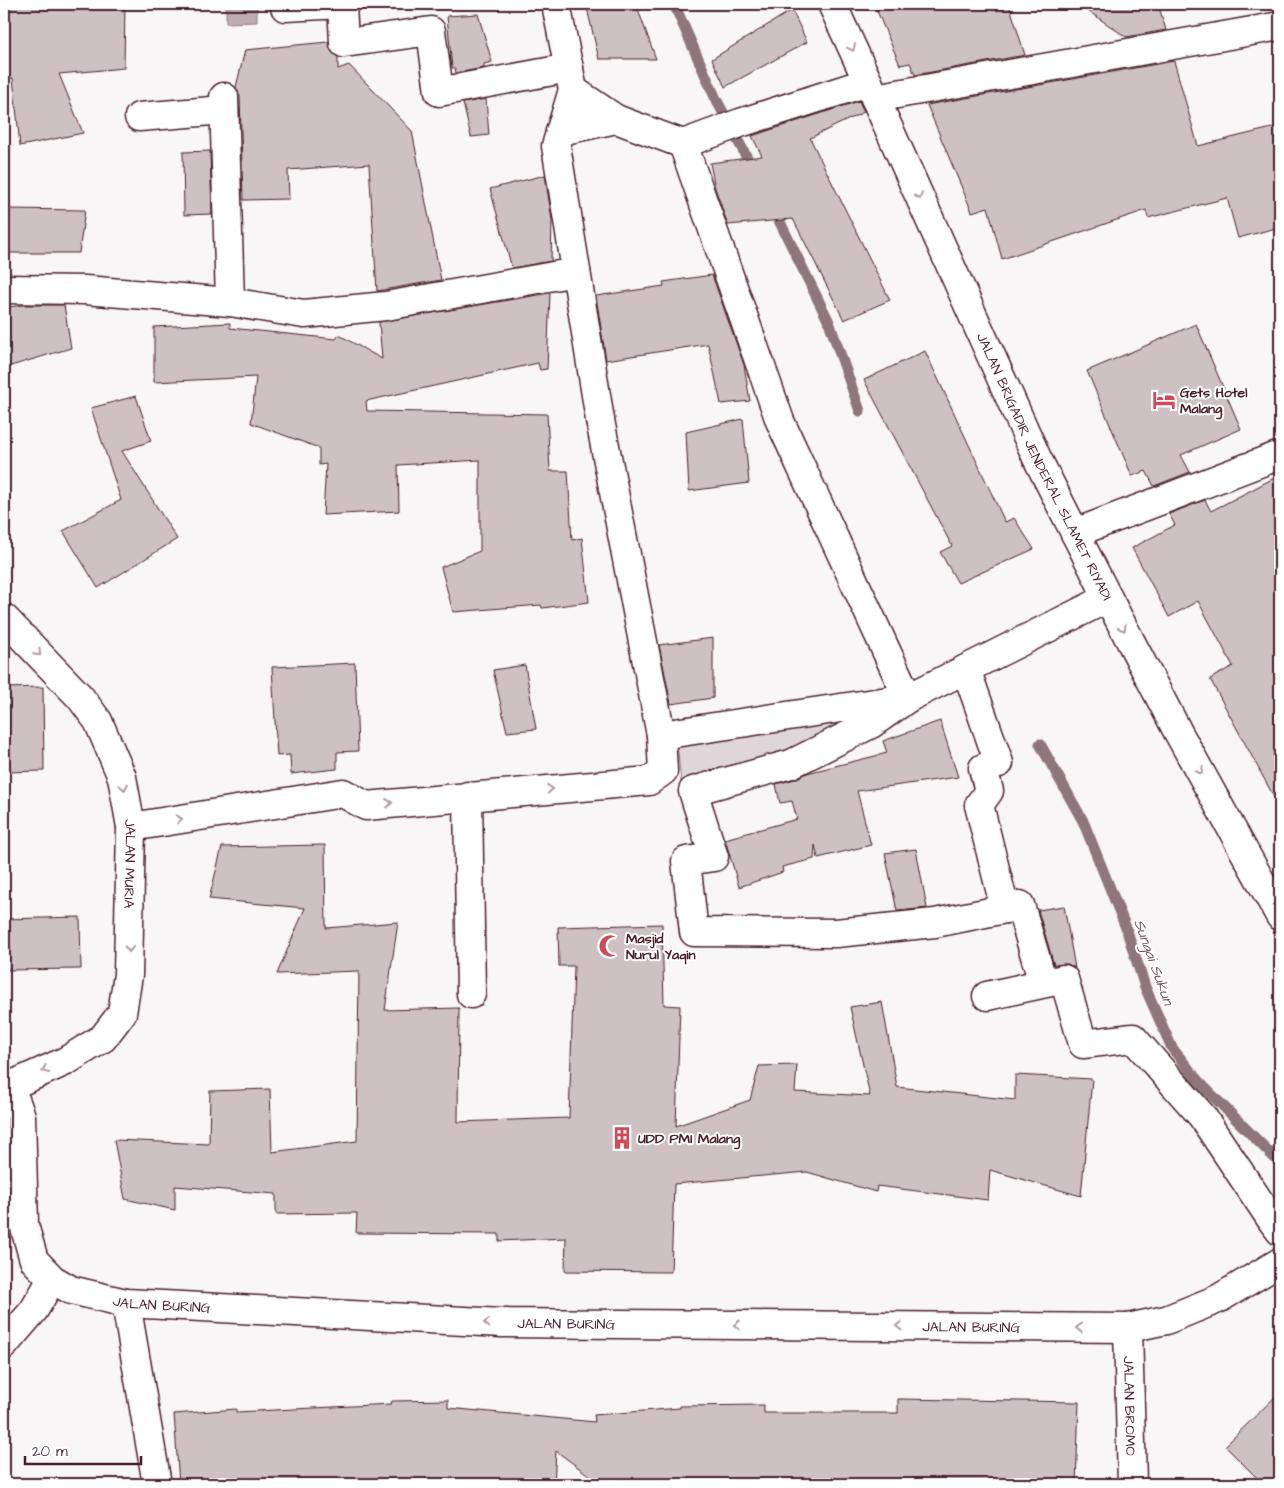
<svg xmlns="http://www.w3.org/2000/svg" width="1284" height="1488" font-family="'Architects Daughter',sans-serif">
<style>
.green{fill:#ded6d9;stroke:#947a82}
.water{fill:#bdadb0;stroke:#8f747b}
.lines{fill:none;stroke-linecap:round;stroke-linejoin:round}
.stream{stroke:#8f747b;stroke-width:11}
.building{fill:#cdc1c4;stroke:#4a1f2b}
.minor-casing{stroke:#4a1f2b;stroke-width:31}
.major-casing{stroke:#4a1f2b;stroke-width:31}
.minor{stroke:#fff;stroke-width:28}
.major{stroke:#fff;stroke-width:28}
.oneway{stroke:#ae9aa0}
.labels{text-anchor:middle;stroke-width:4;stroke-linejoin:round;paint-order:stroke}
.poi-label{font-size:14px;font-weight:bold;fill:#4a1f2b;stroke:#fff;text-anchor:start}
.street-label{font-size:14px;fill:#4a1f2b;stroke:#fff}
.water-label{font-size:15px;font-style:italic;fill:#72515a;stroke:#fff}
</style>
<rect width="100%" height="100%" fill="#f8f6f7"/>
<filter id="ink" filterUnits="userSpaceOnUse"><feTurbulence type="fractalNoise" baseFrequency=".02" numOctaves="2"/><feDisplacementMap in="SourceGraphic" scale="10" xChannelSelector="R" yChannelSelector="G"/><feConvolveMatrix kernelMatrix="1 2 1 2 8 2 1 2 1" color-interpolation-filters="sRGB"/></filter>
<g filter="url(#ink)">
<!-- green -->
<path class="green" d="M865 708 792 760 681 784 677 741Z"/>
<!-- water -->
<path class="water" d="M226 4H257V22L226 23Z"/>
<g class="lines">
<!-- stream -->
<path class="stream" d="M674 4 716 99 754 171
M773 208 829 322 860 411
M1040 744 1083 821 1126 928 1145 987 1172 1048 1199 1082 1280 1163"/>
</g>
<!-- building -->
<path class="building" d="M4 4H125L124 68 59 74 83 133 20 146 13 78H4Z
M586 4H636L656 59H599Z
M874 4H1009L1025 55 915 75 910 63 900 65Z
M1078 4H1158L1166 30 1126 37Z
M792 10 807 42 725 87 712 59Z
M478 14 492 62 484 64V68L456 73 455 68H452L447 16Z
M328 42 331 51 338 57V69L349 65 412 131 441 280 377 291 369 164 288 170 289 199 243 200 240 97 236 87 245 50Z
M1174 61 1198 146 1280 126V227L1238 238 1227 198 1148 218 1146 210 1002 259 988 207 972 212 927 105Z
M486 99 489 135 471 137 463 103Z
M859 101 864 112 810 138 890 300 844 320 793 219 728 225 715 188 710 163 762 156 752 136Z
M210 151 212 214 184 215 183 152Z
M545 175 552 220 551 261 512 268 490 189Z
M4 209 85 210 79 253H4Z
M712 275 744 365 750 401 721 404 708 344 606 360 596 296 664 286 663 282Z
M550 293 547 369 540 370 538 363 366 401 367 411 547 414 550 471H568L572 540 582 538 589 602 542 608 541 605 453 612 441 567 480 551V460L398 465 399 511 323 515 326 464 319 465V448L251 423 256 377 154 382V327L230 323V328L336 339 339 335 382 359 379 322Z
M21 305H64L71 348 4 368V308Z
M1196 324 1241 429 1181 455 1190 472 1154 486 1146 471 1132 476 1087 371Z
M925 351 1005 522 1014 518 1034 549 958 583 940 552 952 546 864 380Z
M136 396 151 441 122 451 177 539 98 588 63 531 121 500 91 408Z
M743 419 749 483 689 491 686 432Z
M1280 475V808L1210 679 1233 666 1198 601 1169 617 1132 548 1175 525 1169 514 1205 500 1211 511Z
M713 638V698L671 704 659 645Z
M355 663 358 751 337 752V769L291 774 290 755 277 756 272 667Z
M525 665 536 729 507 732 493 670Z
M43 687 44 771 4 772V688Z
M940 721 958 777 857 791 871 845 818 858 815 845 814 859 782 867 783 872 739 887 725 839 797 819 792 801 780 803 776 784 795 779 807 773 887 753 883 741Z
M325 845 326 928 398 922 385 1010 459 1008 458 1122 569 1118 574 966H559L558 927 662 924 664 1005 680 1006 676 1126 750 1100 759 1066 797 1065 795 1092 870 1096 850 1007 882 1002 897 1087 1015 1100V1075L1092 1079 1081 1196 990 1170 988 1200 877 1186 876 1192 807 1172 674 1184 671 1272 565 1271 566 1238 499 1241V1234L356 1233 357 1213 276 1214V1194L175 1186V1210L125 1199 114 1140 209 1144 210 1091 270 1089 272 1152 357 1141 359 971 277 974 305 908 209 899 222 847Z
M916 849 927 908 897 911 885 853Z
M1064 906 1075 968 1068 964 1054 965 1038 910Z
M80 917 81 969 4 970V919Z
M1280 1392V1484H1263L1225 1446Z
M898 1399 1079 1402 1076 1484H601L556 1451 554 1484H179L174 1414 236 1409V1412L391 1404 392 1401 448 1400V1408L595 1422 594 1415 680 1408V1406L764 1405V1413H898Z"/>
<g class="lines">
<defs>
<g id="minor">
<path d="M285 7 342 4 344 43 431 31 439 92 569 68"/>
<path d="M868 82 740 123 683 144 780 421 908 698"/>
<path d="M573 90 616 119 683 144"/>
<path d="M224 97 230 302"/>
<path d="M875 98 1280 26"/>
<path d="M139 117 224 110"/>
<path d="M560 131 616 119"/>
<path d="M4 289 85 290 230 302 304 314 386 306 576 272"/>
<path d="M1075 533 1280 455"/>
<path id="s1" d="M4 618 80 697 98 721 122 777 131 827 128 975 122 1013 103 1038 66 1061 10 1086"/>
<path d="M966 669 999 763 983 768 989 791 979 805 1005 909 1020 905 1043 983"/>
<path d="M661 735 901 699"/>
<path d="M468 796 471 994"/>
<path d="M131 827 343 793 366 806 649 781 663 771 661 735 600 420 556 146 573 90 556 4"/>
<path d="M1005 909 935 923 836 933 694 932 686 861 714 857 693 791 791 764 871 724 908 698 1108 598"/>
<path d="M987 996 1064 979 1083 1044 1133 1038 1202 1116 1273 1222 1280 1231"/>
<path id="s2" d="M4 1082 10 1086 21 1116 24 1225 34 1260 52 1279 71 1290 126 1303 502 1323 1128 1328 1166 1320 1218 1299 1280 1262"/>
<path d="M126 1303 157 1484"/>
<path id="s3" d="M1128 1328 1132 1484"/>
<path d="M4 1345 34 1310 52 1279"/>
</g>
<g id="major">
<path id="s4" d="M832 4 868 82 1037 458 1108 598 1178 732 1280 916"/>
</g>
</defs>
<!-- minor casing -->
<use href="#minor" class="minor-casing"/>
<!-- major casing -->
<use href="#major" class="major-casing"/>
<!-- minor -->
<use href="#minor" class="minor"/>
<!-- major -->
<use href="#major" class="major"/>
</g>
<!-- one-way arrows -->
<defs><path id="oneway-chevron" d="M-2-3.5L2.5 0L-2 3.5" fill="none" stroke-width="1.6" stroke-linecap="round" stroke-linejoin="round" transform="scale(1.25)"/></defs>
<g class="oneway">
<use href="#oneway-chevron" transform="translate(852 48) rotate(65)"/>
<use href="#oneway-chevron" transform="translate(919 196) rotate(66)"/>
<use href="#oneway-chevron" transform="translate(1123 628) rotate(62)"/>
<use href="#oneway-chevron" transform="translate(38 653) rotate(46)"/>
<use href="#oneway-chevron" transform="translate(1200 771) rotate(61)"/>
<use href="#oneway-chevron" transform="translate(124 787) rotate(80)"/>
<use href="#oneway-chevron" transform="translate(550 789) rotate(-5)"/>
<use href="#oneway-chevron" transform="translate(389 803) rotate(-6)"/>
<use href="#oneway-chevron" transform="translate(179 819) rotate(-9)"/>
<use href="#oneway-chevron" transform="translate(129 949) rotate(91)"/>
<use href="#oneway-chevron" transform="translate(45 1070) rotate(156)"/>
<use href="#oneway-chevron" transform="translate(487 1323) rotate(-177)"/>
<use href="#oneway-chevron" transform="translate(737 1325) rotate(-180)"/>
<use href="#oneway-chevron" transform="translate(899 1326) rotate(-180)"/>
<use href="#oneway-chevron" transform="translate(1079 1328) rotate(-180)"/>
</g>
</g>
<!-- icons -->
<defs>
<symbol id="hotel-bare" viewBox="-9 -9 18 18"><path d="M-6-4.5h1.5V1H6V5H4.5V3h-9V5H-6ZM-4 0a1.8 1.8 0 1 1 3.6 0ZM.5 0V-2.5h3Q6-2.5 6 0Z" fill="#d1495b" stroke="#fff" stroke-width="2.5" paint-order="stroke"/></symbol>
<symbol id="mosque-bare" viewBox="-9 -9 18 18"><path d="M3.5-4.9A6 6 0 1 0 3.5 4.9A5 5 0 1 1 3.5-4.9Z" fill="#d1495b" stroke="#fff" stroke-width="2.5" paint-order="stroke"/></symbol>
<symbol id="building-bare" viewBox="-9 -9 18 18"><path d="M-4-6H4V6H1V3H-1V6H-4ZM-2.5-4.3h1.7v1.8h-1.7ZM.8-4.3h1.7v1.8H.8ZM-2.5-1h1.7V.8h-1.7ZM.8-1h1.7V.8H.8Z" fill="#d1495b" stroke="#fff" stroke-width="2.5" paint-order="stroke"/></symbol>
</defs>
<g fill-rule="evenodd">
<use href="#hotel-bare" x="1148" y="384" width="32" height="32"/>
<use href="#mosque-bare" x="594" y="930" width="32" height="32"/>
<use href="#building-bare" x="606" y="1122" width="32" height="32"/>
</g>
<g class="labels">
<!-- poi labels -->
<g class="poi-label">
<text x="1180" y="397">Gets Hotel<tspan x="1180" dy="16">Malang</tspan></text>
<text x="626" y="943">Masjid<tspan x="626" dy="16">Nurul Yaqin</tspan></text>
<text x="638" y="1143">UDD PMI Malang</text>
</g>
<!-- street labels -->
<g class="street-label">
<text dy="5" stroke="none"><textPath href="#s4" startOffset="509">JALAN BRIGADIR JENDERAL SLAMET RIYADI</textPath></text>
<text dy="5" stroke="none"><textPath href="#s1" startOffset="288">JALAN MURIA</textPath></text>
<text dy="5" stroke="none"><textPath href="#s2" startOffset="325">JALAN BURING</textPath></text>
<text dy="5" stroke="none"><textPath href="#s2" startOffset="730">JALAN BURING</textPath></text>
<text dy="5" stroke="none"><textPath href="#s2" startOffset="1135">JALAN BURING</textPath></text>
<text dy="5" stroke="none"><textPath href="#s3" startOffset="78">JALAN BROMO</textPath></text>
</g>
<!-- water labels -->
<g class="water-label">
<text transform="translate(1154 962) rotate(70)" y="5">Sungai Sukun</text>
</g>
</g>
<!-- margin -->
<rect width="1284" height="1488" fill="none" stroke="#fff" stroke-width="20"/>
<rect x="10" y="10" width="1264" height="1468" fill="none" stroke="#4a1f2b" stroke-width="2" filter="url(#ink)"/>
<!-- scale -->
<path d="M25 1456v8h116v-8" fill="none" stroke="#4a1f2b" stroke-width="2.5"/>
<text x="32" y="1456" font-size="15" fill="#4a1f2b" stroke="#ffffff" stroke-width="4" paint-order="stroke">20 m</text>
</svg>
